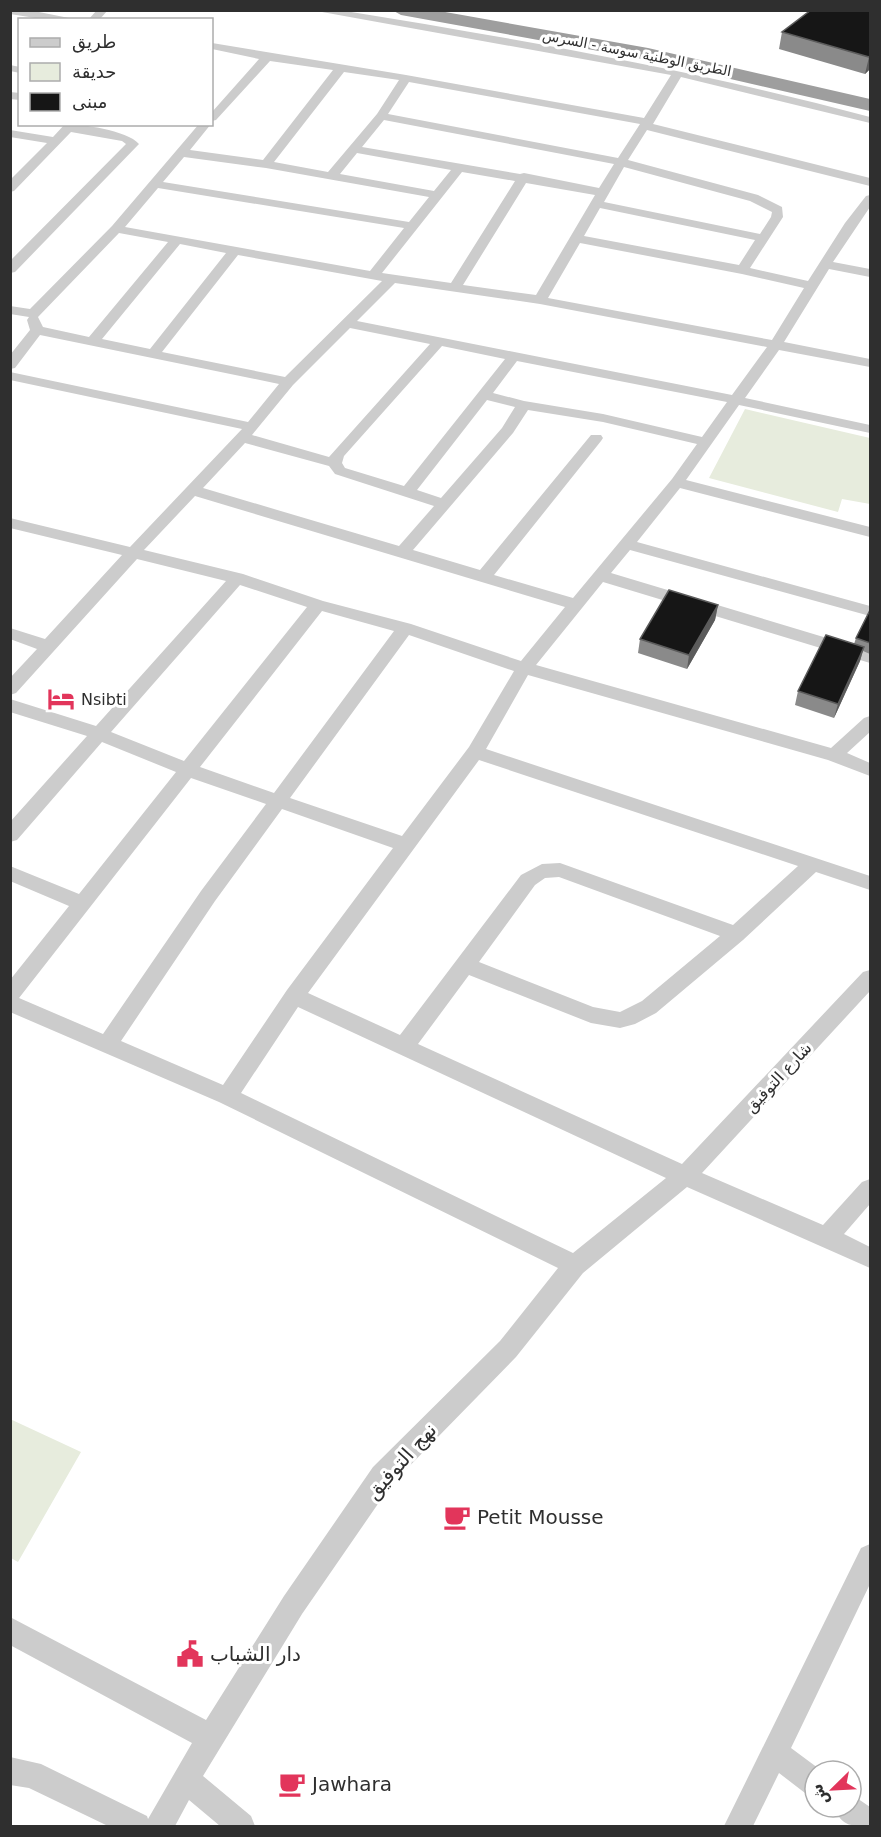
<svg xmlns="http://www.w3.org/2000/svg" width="881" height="1837" font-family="'DejaVu Sans','Noto Sans Arabic',sans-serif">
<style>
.green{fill:#e7ecdd}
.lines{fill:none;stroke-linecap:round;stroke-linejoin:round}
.minor{fill:#ccc;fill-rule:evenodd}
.trunk{fill:#9e9e9e;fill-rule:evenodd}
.wall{fill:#8a8a8a}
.shaded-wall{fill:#5c5c5c}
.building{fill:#161616;stroke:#5c5c5c;stroke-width:1.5}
.labels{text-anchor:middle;stroke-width:6;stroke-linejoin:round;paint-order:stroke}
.far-street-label{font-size:14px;fill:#2f2f2f;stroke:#fff}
.poi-label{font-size:16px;fill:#2f2f2f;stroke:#fff;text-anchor:start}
.street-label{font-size:16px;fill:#2f2f2f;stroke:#fff}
.near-street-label{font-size:20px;fill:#2f2f2f;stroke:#fff}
.near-poi-label{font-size:20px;fill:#2f2f2f;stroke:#fff;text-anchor:start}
</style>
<rect width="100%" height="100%" fill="#fff"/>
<!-- green -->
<path class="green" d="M745 409 870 438V504L842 499 838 512 709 478Z
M10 1419 81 1452 18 1562 11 1558Z"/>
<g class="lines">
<!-- minor -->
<path class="minor" d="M10 10H29L79 20H48L10 14Z
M97 10H108L99 20H88Z
M311 10H339C518 39 695 70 870 117V123L681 77 653 124 870 178V186L647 130 628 160 758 195 782 207 783 217 750 268 808 281 845 223 866 196 870 195V207L833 262 870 269V277L829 269 784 342 870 359V367L779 350 745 398 870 425V433L739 405 686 480 870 527V537L680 488 637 542 870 606V616L630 550 611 573 870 651V663L603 582 536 665 831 748 864 718 870 716V732L847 753 870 763V776L828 760 528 675 486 749 870 876V890L816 872 743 940 656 1013 635 1024 620 1028 591 1023 469 975 418 1044 682 1164 863 972 870 970V991L702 1173 823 1225 862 1182 870 1179V1204L844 1234 870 1247V1268L687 1187 583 1273 516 1357 391 1485 302 1614 203 1776 251 1816 255 1826H220L189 1800 175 1826H108L29 1788 10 1785V1757L41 1764 147 1816 148 1819 192 1743 10 1645V1617L206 1720 284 1596 373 1467 500 1341 558 1268 219 1102 10 1012V980L69 906 10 881V866L79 894 176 772 102 742 17 840 10 842V822L87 736 10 712V699L96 726 226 581 137 559 16 693 10 695V678L37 649 10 639V628L45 639 122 555 10 528V518L130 547 242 429 10 380V372L248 422 279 384 40 335 15 368 10 369V355L30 330 27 320 29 317 10 314V306L30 309 112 226 199 124H211L190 150 263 160 333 70 270 61 216 120 212 121V112L259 59 212 49V43L406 75 644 118 671 75ZM344 72 399 80 377 114 328 172 274 162ZM409 82 640 124 618 158 388 114ZM384 120 614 164 599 188 524 173 520 174 362 147ZM357 153 451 170 434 191 340 174ZM184 157 266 168 429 197 409 222 163 182ZM624 167 750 201 772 212 771 217 760 234 604 202ZM462 172 515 181 451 283 382 273ZM526 183 595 195 536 295 463 285ZM158 188 404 228 370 271 125 227ZM600 208 755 240 739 265 584 236ZM119 233 168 242 89 337 43 327 38 317ZM580 243 742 274 804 288 772 340 548 298ZM180 244 226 253 150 349 102 339ZM238 255 382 281 285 377 162 352ZM395 283 540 304 767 347 732 395 357 321ZM350 328 430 344 329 457 252 435 293 385ZM442 346 505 359 404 486 345 468 342 463 344 456ZM517 361 727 402 702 437 603 414 524 401 493 393ZM487 400 515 407 502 428 441 498 417 490ZM528 410 603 422 697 444 672 479 573 598 494 575 601 441 603 438 601 435H591L480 570 413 550 513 433ZM245 443 329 466 335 474 434 506 399 546 203 488ZM195 496 565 607 521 661 411 624 323 601 243 574 144 550ZM240 585 307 607 184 761 111 732ZM322 611 394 631 274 793 200 767ZM409 635 514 671 469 747 402 836 290 798ZM479 760 798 866 733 925 560 863 542 864 521 875 400 1035 308 993ZM191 778 266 804 201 891 103 1034 19 998ZM282 809 393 848 287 990 223 1085 121 1041 215 901ZM559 877 720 936 642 1001 620 1012 593 1007 479 962 535 885 545 878ZM298 1007 666 1178 573 1253 241 1093Z
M10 65 20 67V73L10 71Z
M10 92 20 93V100L10 99Z
M65 124C80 124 127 130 139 144L15 272 10 273V261L126 144 122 141 71 132 14 191 10 192V180L47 143 10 137V130L53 137Z
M870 1544V1584L791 1748 822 1771H815V1797L805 1793 779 1773 753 1826H724L861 1548Z
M851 1794 870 1807V1826C851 1826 842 1827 834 1807H851Z"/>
<!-- trunk -->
<path class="trunk" d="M392 10H434L648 48 870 99V111L648 60 401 15Z"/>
</g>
<!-- wall -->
<path class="wall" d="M870 10V69L865 74 779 49 782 32Z
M718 605 715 620 687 669 638 653 640 639Z
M870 610V654L863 651 860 661 834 718 795 705 798 691 854 644 856 638Z"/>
<!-- shaded-wall -->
<path class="shaded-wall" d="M870 55V69L865 74 869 57Z
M718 605 715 620 687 669 689 655Z
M864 647 860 661 834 718 838 704Z"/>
<!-- building -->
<path class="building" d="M811 10H870V55L869 57 782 32Z
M669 590 718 605 689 655 640 639Z
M870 610V643L856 638Z
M826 635 864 647 838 704 798 691Z"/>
<!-- icons -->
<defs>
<symbol id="hotel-bare" viewBox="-9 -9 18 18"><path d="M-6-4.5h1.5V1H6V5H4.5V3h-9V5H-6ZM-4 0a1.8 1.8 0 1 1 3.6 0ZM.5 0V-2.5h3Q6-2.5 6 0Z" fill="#e2355b" stroke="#fff" stroke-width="2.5" paint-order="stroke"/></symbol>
<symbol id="cafe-bare" viewBox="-9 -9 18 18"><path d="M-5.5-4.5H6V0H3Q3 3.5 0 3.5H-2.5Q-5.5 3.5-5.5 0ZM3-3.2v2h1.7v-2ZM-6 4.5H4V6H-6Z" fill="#e2355b" stroke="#fff" stroke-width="2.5" paint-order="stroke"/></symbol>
<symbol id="civic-bare" viewBox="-9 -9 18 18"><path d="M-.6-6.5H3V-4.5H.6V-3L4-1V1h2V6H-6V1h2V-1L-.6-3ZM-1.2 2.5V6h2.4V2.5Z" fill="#e2355b" stroke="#fff" stroke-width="2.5" paint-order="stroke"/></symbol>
</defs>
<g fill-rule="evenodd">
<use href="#hotel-bare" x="42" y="680" width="38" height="38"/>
<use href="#cafe-bare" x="438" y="1498" width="38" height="38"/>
<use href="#civic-bare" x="171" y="1635" width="38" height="38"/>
<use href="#cafe-bare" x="273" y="1765" width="38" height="38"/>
</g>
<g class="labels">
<!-- far-street labels -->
<g class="far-street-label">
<text transform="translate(637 53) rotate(11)" y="5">الطريق الوطنية سوسة - السرس</text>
</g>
<!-- poi labels -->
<g class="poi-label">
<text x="81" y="705">Nsibti</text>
</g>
<!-- street labels -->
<g class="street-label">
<text transform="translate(778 1077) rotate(-47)" y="6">شارع التوفيق</text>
</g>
<!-- near-street labels -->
<g class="near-street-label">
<text transform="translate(401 1461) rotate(-48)" y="7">نهج التوفيق</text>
</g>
<!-- near-poi labels -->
<g class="near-poi-label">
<text x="477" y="1524">Petit Mousse</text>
<text x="210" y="1661">دار الشباب</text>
<text x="312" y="1791">Jawhara</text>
</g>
</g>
<!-- border -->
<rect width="881" height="1837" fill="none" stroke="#2f2f2f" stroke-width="24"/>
<!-- legend -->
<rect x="18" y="18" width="195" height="108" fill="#ffffff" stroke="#acacac" stroke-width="1.5"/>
<rect x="30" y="38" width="30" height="9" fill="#cccccc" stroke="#acacac" stroke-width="1.5"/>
<text x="72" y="48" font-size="18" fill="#2f2f2f">طريق</text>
<rect x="30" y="63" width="30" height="18" fill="#e7ecdd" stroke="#acacac" stroke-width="1.5"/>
<text x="72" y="78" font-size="18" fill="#2f2f2f">حديقة</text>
<rect x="30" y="93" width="30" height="18" fill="#161616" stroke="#acacac" stroke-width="1.5"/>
<text x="72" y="108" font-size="18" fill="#2f2f2f">مبنى</text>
<!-- north arrow -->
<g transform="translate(833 1789) rotate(246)"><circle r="28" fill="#ffffff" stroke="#acacac" stroke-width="1.5"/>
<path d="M0-4.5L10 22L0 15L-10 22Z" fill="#e2355b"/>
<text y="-9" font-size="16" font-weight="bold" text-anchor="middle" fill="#2f2f2f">ش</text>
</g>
</svg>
